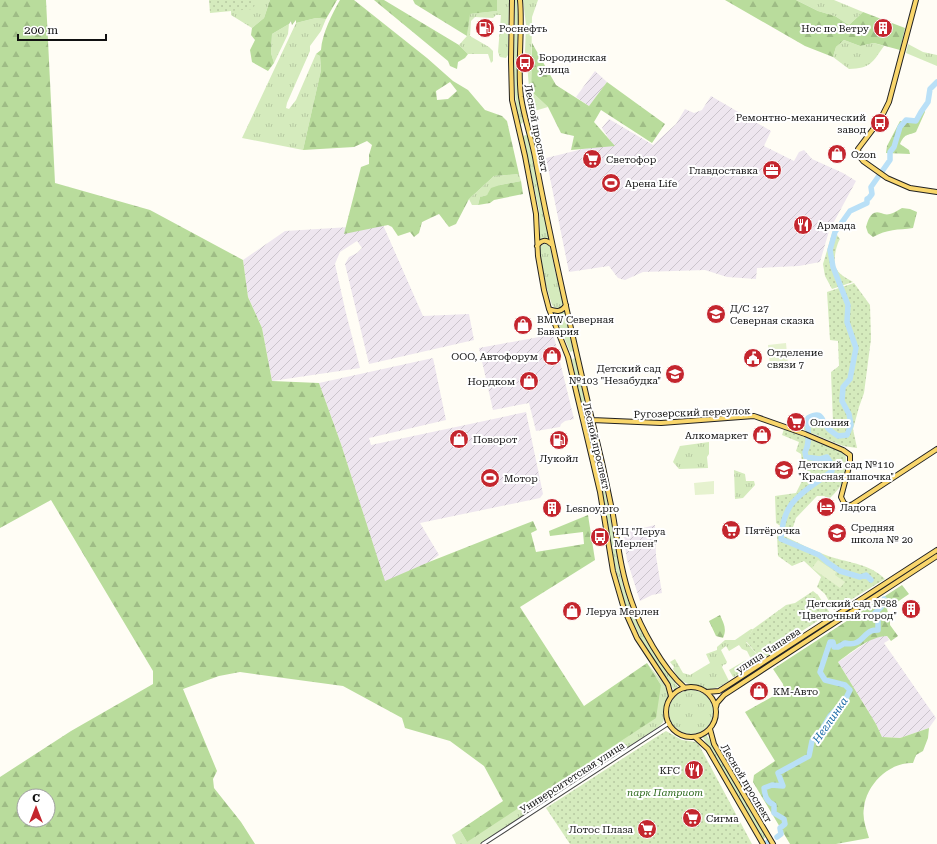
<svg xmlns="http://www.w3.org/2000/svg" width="937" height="844" font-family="'Roboto Serif',serif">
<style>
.industrial{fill:url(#industrial-furrows)}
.grass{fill:url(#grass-tufts)}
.forest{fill:url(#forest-firs);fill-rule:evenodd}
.park{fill:url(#park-dots)}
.pitch{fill:#e6f2cf}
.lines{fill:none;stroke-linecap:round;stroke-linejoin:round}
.river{stroke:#b9e0f7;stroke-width:5.5}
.minor-casing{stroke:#444;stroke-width:5}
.major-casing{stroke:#222;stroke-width:6}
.minor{stroke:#fff;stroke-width:3}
.major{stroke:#f9d66b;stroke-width:4}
.labels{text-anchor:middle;stroke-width:4;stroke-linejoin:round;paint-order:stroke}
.poi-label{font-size:10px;fill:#111;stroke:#fff;text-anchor:start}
.street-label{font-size:10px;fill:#111;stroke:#fff}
.park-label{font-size:10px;font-style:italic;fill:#2f6b1f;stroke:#fff}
.water-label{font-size:11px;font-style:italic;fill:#1768a6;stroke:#fff}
</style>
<defs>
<pattern id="industrial-furrows" width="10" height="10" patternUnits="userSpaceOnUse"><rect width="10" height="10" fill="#eee6ef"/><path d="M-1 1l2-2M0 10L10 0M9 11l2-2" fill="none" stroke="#cbc4cc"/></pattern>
<pattern id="grass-tufts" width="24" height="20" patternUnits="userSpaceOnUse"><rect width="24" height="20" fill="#d5ebbd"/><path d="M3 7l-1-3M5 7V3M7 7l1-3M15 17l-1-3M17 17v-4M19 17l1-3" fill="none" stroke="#b6c8a1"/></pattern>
<pattern id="forest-firs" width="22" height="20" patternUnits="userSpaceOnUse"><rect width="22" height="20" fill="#b9dc9c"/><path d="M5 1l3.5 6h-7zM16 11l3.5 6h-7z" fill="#9ebc85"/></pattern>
<pattern id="park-dots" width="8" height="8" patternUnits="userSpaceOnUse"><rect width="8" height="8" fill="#d5ebbd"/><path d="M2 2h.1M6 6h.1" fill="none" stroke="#b6c8a1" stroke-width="1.8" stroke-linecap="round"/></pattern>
</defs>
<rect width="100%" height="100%" fill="#fffdf5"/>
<!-- industrial -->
<path class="industrial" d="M595 71 607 82 589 106 576 97Z
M711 96 771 131 764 146 794 161 799 152 804 150 812 159 843 173 856 181 829 231 820 262 799 266 757 268 756 279 727 277 705 270 643 272 625 280 618 278 609 266 569 272 546 158 583 149 612 144 602 128 609 119 653 145 676 124 685 109 694 113 702 110Z
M383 225 423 316 469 314 474 340 369 364 345 264 349 257 357 253 362 248 357 241 340 252 335 264 345 309 360 368 272 381 262 328 248 297 243 260 285 231Z
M550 335 554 337 574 419 565 421 561 424 560 427 536 431 529 403 493 410 479 348Z
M433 358 446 420 369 438 371 445 526 412 543 494 540 498 420 523 439 555 429 562 385 582 341 444 319 383Z
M655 525 656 556 662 593 652 595 640 601 627 560 623 533Z
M881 636H887L889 640 884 643 936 718 929 728 900 738 882 737 876 724 838 662 873 638Z"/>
<!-- grass -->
<path class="grass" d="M246 0H270L264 18 252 28 231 15V8Z
M497 0H509L508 55 506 58 500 57 498 52 501 15H496L493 18 475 17 471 21 470 36 489 47 493 51V61L491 63 488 54H468L459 45 467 36 469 14 497 11Z
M515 0H517L518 18 517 67 518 94 523 122 521 124 519 122C511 82 515 41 515 0Z
M523 0H538L532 17 531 91 548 107 531 112 527 63 525 51 526 25Z
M796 0H834L863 12 849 25 835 16 818 11Z
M316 18 326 19 321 31 310 46V51L287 103 286 108 289 109 296 100 316 54 320 56 321 70 303 150 242 138 296 23Z
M289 24 288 34 274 63 271 53 272 34Z
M844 40 860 46 874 43 884 46C872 63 871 68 849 69L833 57 836 47Z
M908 44 923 52 937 55V66L906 53Z
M525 135H526L528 137 549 238 540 240V222L539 210 523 137Z
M519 174 521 181 500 185 487 195 480 197 478 205H472L469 199 494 176Z
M544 244H547L550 247 555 271 564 301 561 308C557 310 555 309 552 305L543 276 539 250 540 247Z
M565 311 573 351 570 352 554 313 558 314Z
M574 358 576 359C582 392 591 425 598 458L597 461 594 458 572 360Z
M709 442V454L707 457 708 468 679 469 673 462 680 446Z
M595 465H599C602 482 607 499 610 516 616 547 618 577 630 606L629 609 626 608 615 566 604 501Z
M734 470 745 474 746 481H754L755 485 743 498 735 499Z
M631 613 633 614C645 641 662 663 678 687L674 690 643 643 630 615Z
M751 629H753L746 642 760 658 779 646 780 649 756 664 750 657 747 651 742 649 739 645 729 651 726 646 721 650 727 662 726 664 723 665 722 667 729 681 719 687 711 689 709 690C691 681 684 690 673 669L674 667 670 662 675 659 683 673 690 675 710 663 706 654 717 650V647L725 640H735Z
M746 660 751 665V666L734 677H733L729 670Z
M647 663C653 671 667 685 668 694 669 699 665 704 664 709 663 720 667 720 657 728L480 844H456L452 835 460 830 467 842 661 685Z
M669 712a22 22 0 1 1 44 0a22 22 0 1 1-44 0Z
M706 734 766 837 762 840 702 736Z"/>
<!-- forest -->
<path class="forest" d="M0 0H46L55 183 150 210 243 260 248 297 262 328 272 381 319 383 341 444 385 581 429 562 533 521 537 530 531 533 536 552 584 544 583 532 550 536 549 531 588 515 595 560 520 607 584 706 647 663 661 685 656 718 467 842 460 830 503 801 484 766 450 741 405 728 402 718 343 686 240 672 219 676 183 689 217 771 213 779 214 788 241 822 255 844H0V777L71 731 153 684V671L51 500 0 528ZM24 796H48V820H24Z
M270 0H337L326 19 316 18 296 23V20L292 25 291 21 289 24 272 34 271 53 274 63 268 71 252 62 250 50 255 40 251 35 252 28 264 18Z
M340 0H354L427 58 453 81 468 90 485 110 502 116 507 121 519 174 494 176 469 199 456 224 449 227 439 214 422 222 419 233 414 237 410 232 398 236 392 227 388 225 344 234 361 167 369 164V155L372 145 367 141 354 147 303 150 321 70 320 56 316 54 321 50C322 34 332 14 340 0ZM450 82 457 91 448 99 437 100 436 91Z
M374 0H384L459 45 468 54 465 58 458 62 457 69 450 66 448 61Z
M413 0H497V11L470 14 467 36 415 4Z
M725 0H796L818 11 835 16 849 25 863 12 905 28 900 50 874 43 860 46 844 40 836 47 833 57 805 46Z
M532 43 556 85 589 106 607 82 665 124 652 143 601 110 594 122 615 146 571 150 574 136 561 133 548 107 531 91Z
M922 110H925V112L916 132C907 136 905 133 900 144L909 150 910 154 886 153 887 146 900 121 916 122Z
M521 181 523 194 494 200 490 203 478 205 480 197 487 195 491 188 500 185Z
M902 208 910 209 917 212 913 228C898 230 887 229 873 237L868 233 866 227C868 220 871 209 881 213 884 214 886 215 890 214 894 213 898 210 902 208Z
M902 585 909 594 887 609 890 620V625L898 636 891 641 887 636C871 636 851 652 838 662L876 724 882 737 900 738 929 728 928 738 923 751 916 755 913 763C889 762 866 785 864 808 862 818 866 828 869 838L836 844H790L753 782 754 775 775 761 745 712 784 690 783 684 773 669Z
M720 615C724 624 727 629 723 638L716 636 709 621Z"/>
<!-- park -->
<path class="park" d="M209 0H257L253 9 210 13Z
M832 234 837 235 840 239C836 245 832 264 837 270 840 275 848 279 853 282L832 289 825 276 823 264Z
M854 283 870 305 871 339 864 393 859 407 853 429 857 448 843 446 804 430V418L833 423 831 372 839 366 838 341 830 340 827 292Z
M784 429 842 452 846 457C845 478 845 484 829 499L824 496H817L796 518 791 533 776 523 775 496 796 493 804 477 801 454 796 451 799 442 782 435Z
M779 534C796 541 813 551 831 557 850 563 870 564 885 579L834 610 825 594 817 587 821 577 804 561 792 566 778 556 777 535Z
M813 591 818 595 830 613 760 658 746 641 753 629 786 605 795 603Z
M666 731 682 740 696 742 699 745 752 844H570L546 808 653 739Z"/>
<!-- pitch -->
<path class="pitch" d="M786 343 788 364 770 366 768 345Z
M714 481V494L695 495 694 483Z
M818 560 836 572 835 575 845 582 840 588 812 568Z"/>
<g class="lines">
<!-- river -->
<path class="river" d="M871 580 866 575 860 577 840 571 827 562 819 555 781 539C783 498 804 493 832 471L831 463 827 457 820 459 806 457 805 452C811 442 807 429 808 418 823 410 821 420 827 427 830 431 834 433 838 436L847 435 851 425 849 414 842 401 843 387 850 379 856 348 847 322 848 305 833 267 830 250 835 232 850 211 867 203V199L869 198 872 194 871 187 890 160V152L894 147 900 127 906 120 916 121 921 112 928 102 930 89 937 82
M777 837 781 834 780 828 785 824 784 819 774 813V805C766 801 765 796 764 788L772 785 783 786 778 773 809 756 812 741 821 731 830 716 845 700 850 690 845 685 825 680 820 672 830 642H833L834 647H838L845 643C861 647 862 635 871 631 873 630 876 630 878 630V621L874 614 882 606 884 599
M767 843 769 841"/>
<defs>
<path id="minor" d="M483 844 669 723"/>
<path id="major" d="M512 0 511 61 512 100 525 156 536 214 538 256 544 290 549 309 568 357 600 492 613 571 624 609 637 638 668 685 671 696
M520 0C523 32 517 65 521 97 524 117 531 137 535 157 551 245 572 333 592 420 600 452 607 484 613 515 618 544 621 572 631 600 640 627 663 669 685 688
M916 0 889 102 880 120 858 149 859 156 863 161 887 178 910 188 937 192
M537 246C541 240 546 239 551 244
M549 309C557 312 562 312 566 305
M592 420 661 423 754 416 805 434 843 450 850 455V463L841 497 844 503 848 506 853 504 937 449
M666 712a25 25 0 1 1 50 0a25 25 0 1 1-50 0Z
M706 692 719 691 733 682 937 550
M716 707 717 703 724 695 937 556
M710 729 714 744 773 844
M695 737 708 749 763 844"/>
</defs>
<!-- minor casing -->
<use href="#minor" class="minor-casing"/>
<!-- major casing -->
<use href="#major" class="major-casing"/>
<!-- minor -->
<use href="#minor" class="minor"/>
<!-- major -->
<use href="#major" class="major"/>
</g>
<!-- icons -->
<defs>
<symbol id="fuel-disc" viewBox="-11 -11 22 22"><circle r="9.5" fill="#c4262e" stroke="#fff"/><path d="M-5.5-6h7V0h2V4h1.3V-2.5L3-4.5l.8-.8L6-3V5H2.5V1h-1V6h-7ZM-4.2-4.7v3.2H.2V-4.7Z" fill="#fff"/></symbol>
<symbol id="building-disc" viewBox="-11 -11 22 22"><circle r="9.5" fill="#c4262e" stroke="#fff"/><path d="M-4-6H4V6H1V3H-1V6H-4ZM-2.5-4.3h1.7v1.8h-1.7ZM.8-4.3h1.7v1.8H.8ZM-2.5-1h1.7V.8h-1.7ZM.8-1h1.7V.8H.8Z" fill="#fff"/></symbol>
<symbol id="bus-disc" viewBox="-11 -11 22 22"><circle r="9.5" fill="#c4262e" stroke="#fff"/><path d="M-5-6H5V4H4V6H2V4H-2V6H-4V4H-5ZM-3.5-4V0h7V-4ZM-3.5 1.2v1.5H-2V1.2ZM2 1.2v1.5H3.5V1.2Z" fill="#fff"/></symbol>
<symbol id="shop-disc" viewBox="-11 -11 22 22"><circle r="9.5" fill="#c4262e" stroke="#fff"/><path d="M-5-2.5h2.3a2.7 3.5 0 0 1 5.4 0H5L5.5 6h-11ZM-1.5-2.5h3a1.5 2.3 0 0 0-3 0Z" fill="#fff"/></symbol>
<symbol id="supermarket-disc" viewBox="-11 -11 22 22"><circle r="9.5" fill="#c4262e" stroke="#fff"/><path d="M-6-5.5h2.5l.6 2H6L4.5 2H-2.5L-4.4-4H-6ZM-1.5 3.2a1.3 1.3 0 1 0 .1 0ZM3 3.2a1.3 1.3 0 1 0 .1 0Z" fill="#fff"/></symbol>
<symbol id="office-disc" viewBox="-11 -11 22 22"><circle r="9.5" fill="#c4262e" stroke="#fff"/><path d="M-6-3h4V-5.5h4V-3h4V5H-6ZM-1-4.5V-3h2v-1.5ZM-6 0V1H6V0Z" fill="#fff"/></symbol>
<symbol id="stadium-disc" viewBox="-11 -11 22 22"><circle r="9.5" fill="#c4262e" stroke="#fff"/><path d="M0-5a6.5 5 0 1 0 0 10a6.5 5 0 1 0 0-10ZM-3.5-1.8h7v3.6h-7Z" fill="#fff"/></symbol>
<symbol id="restaurant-disc" viewBox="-11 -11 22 22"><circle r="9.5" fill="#c4262e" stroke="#fff"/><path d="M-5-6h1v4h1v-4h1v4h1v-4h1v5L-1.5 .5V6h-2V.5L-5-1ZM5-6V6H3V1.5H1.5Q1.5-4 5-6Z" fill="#fff"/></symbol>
<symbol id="school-disc" viewBox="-11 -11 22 22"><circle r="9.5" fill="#c4262e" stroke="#fff"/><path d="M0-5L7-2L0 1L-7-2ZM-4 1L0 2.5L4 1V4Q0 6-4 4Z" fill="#fff"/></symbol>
<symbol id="civic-disc" viewBox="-11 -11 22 22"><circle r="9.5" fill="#c4262e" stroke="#fff"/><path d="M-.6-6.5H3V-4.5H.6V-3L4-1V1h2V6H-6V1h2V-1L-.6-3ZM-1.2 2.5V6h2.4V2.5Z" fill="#fff"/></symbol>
<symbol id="hotel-disc" viewBox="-11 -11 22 22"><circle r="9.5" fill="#c4262e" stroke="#fff"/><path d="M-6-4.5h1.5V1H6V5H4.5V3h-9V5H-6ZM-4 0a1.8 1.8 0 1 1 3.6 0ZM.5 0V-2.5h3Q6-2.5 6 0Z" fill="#fff"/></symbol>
</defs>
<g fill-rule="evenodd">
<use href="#fuel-disc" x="474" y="17" width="22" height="22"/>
<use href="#building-disc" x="872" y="17" width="22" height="22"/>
<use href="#bus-disc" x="514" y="52" width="22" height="22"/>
<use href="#bus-disc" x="869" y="112" width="22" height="22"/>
<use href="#shop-disc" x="826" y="143" width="22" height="22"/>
<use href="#supermarket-disc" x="581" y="148" width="22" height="22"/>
<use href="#office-disc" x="761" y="159" width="22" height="22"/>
<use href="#stadium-disc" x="600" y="172" width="22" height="22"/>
<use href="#restaurant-disc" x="792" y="214" width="22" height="22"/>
<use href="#school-disc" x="705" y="303" width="22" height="22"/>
<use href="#shop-disc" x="512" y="314" width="22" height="22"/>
<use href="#shop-disc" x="541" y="345" width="22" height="22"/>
<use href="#civic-disc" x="742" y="347" width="22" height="22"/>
<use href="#school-disc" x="664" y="363" width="22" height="22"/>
<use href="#shop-disc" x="518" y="370" width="22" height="22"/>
<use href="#supermarket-disc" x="785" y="411" width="22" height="22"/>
<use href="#shop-disc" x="751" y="424" width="22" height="22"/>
<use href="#shop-disc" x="448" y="428" width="22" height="22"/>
<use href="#fuel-disc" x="548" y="429" width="22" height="22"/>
<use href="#school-disc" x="773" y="459" width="22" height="22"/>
<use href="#stadium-disc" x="479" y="467" width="22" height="22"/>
<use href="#hotel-disc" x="815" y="496" width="22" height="22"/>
<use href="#building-disc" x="541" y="497" width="22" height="22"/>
<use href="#supermarket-disc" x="720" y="519" width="22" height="22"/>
<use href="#school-disc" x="826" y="522" width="22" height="22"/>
<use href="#bus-disc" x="589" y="526" width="22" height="22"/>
<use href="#building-disc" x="900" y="598" width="22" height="22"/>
<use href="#shop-disc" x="561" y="600" width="22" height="22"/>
<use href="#shop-disc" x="748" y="680" width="22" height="22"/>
<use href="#restaurant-disc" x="683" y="759" width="22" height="22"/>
<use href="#supermarket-disc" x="681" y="807" width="22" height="22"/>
<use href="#supermarket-disc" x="636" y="818" width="22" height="22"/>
</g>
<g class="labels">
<!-- poi labels -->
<g class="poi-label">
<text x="499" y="32">Роснефть</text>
<text x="869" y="32" text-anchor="end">Нос по Ветру</text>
<text x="539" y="61">Бородинская<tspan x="539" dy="12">улица</tspan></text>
<text x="866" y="121" text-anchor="end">Ремонтно-механический<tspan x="866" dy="12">завод</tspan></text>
<text x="851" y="158">Ozon</text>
<text x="606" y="163">Светофор</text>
<text x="758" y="174" text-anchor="end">Главдоставка</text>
<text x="625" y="187">Арена Life</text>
<text x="817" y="229">Армада</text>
<text x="730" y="312">Д/С 127<tspan x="730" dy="12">Северная сказка</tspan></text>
<text x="537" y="323">BMW Северная<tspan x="537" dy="12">Бавария</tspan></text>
<text x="767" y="356">Отделение<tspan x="767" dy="12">связи 7</tspan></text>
<text x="538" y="360" text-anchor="end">ООО, Автофорум</text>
<text x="661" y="372" text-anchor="end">Детский сад<tspan x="661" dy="12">№103 "Незабудка"</tspan></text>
<text x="515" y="385" text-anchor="end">Нордком</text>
<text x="810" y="426">Олония</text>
<text x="748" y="439" text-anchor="end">Алкомаркет</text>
<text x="473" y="443">Поворот</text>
<text x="559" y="462" text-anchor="middle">Лукойл</text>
<text x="798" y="468">Детский сад №110<tspan x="798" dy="12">"Красная шапочка"</tspan></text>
<text x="504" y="482">Мотор</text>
<text x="840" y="511">Ладога</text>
<text x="566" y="512">Lesnoy.pro</text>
<text x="851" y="531">Средняя<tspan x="851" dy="12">школа № 20</tspan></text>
<text x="745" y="534">Пятёрочка</text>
<text x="614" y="535">ТЦ "Леруа<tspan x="614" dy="12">Мерлен"</tspan></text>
<text x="897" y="607" text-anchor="end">Детский сад №88<tspan x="897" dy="12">"Цветочный город"</tspan></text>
<text x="586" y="615">Леруа Мерлен</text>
<text x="773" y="695">КМ-Авто</text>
<text x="680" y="774" text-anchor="end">KFC</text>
<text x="706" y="822">Сигма</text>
<text x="633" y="833" text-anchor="end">Лотос Плаза</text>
</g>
<!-- street labels -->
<g class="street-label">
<text transform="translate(537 128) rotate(79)" y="4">Лесной проспект</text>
<text transform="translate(692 412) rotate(-2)" y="4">Ругозерский переулок</text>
<text transform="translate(597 446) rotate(77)" y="4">Лесной проспект</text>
<text transform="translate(768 650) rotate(-33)" y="4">улица Чапаева</text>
<text transform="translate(572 777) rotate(-33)" y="4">Университетская улица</text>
<text transform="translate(747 783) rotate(59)" y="4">Лесной проспект</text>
</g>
<!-- park labels -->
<g class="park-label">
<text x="665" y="796">парк Патриот</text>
</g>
<!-- water labels -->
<g class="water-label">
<text transform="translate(830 720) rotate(-55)" y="4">Неглинка</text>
</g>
</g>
<!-- north arrow -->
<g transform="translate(36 808)"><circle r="19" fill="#ffffff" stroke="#a0a0a0"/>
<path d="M0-3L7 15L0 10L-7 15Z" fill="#c4262e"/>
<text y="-6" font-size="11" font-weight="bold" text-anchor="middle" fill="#111111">С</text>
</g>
<!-- scale -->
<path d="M18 34v6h88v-6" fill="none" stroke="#111111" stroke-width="2"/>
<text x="24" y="34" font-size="12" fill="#111111" stroke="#ffffff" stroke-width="3" paint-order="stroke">200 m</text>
</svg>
